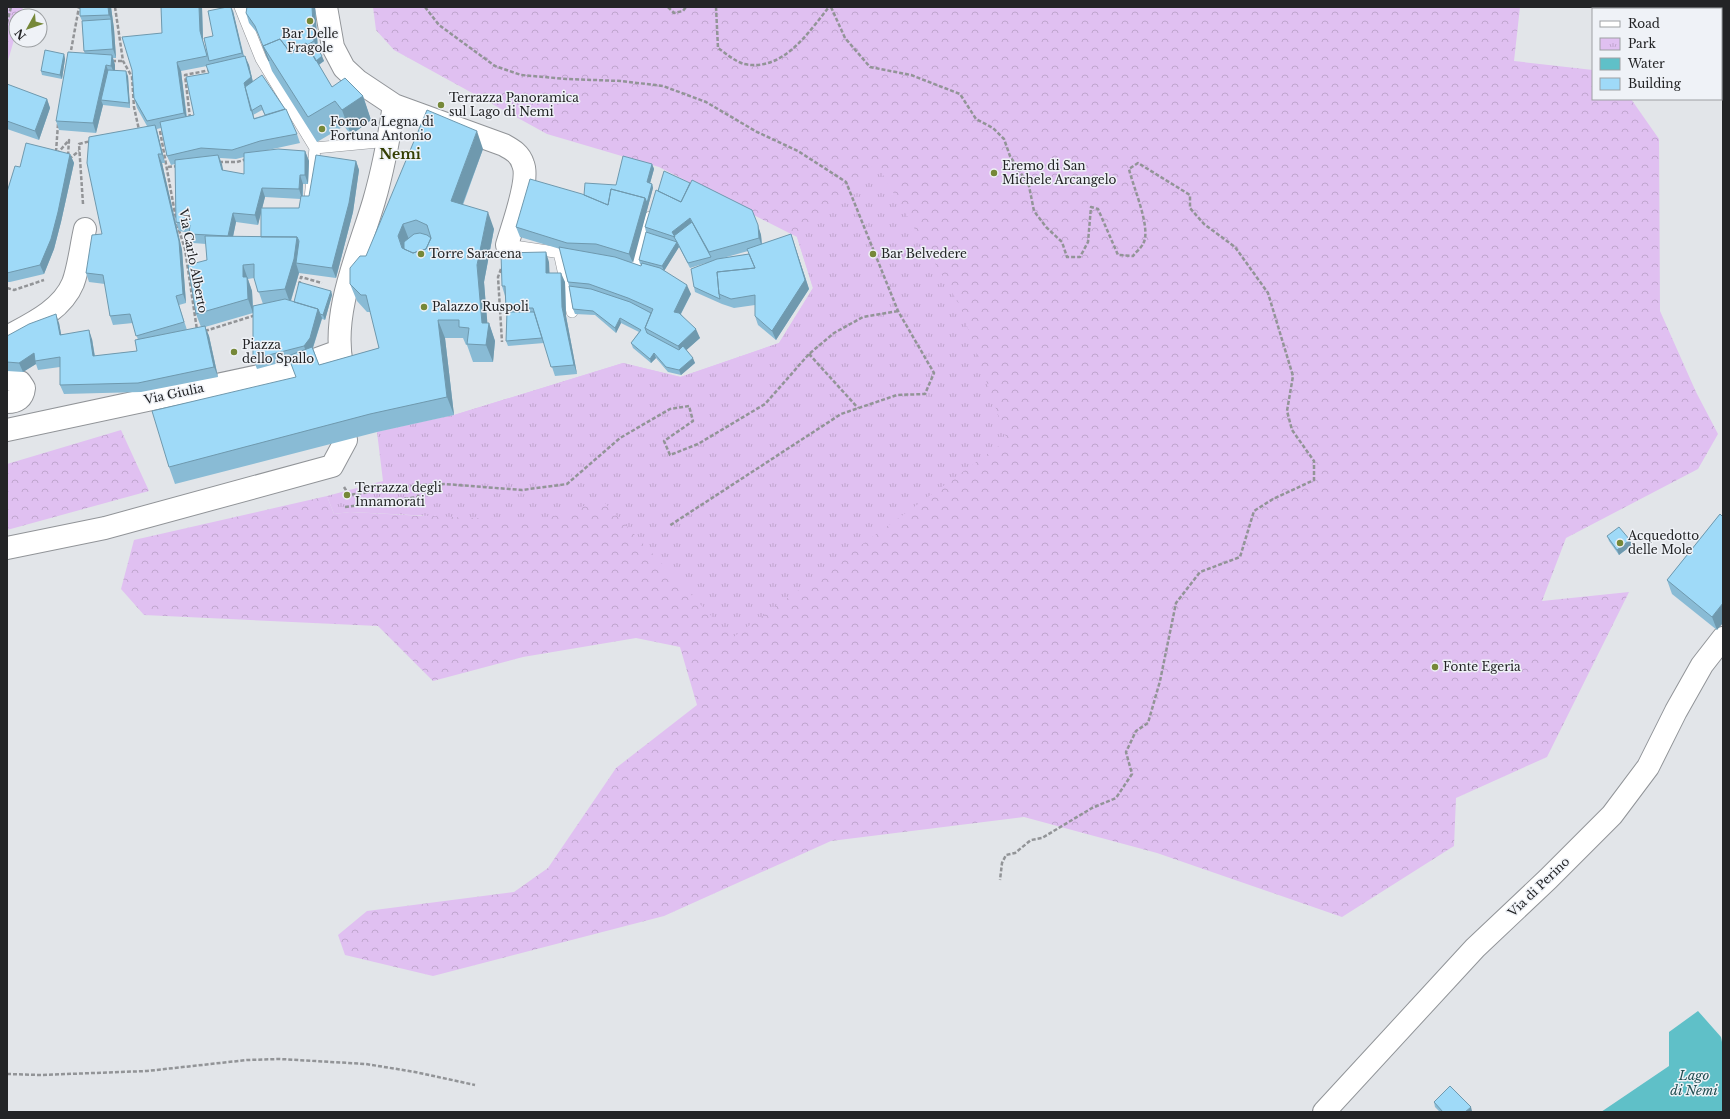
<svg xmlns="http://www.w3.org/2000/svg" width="1730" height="1119" font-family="'Libre Baskerville',serif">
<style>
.forest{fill:url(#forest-crowns)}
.park{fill:url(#park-tufts)}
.water{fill:#5fc0c8}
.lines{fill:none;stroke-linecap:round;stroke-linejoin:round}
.lane-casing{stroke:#919498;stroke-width:12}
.street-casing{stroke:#919498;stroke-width:24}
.path{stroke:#929497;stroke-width:2.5;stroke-dasharray:4 2;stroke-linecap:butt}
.lane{stroke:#fff;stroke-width:11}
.street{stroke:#fff;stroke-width:22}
.wall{fill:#89bbd5;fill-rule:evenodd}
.shaded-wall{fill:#6f99ae}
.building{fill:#9fdaf8;stroke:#6f99ae;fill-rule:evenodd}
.poi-dot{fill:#768838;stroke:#eff2f7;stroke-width:1.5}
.labels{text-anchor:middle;stroke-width:3;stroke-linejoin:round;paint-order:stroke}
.poi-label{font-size:12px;fill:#232426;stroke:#eff2f7;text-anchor:start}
.street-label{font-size:12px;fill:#232426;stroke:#eff2f7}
.water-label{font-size:13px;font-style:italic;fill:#214d51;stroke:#eff2f7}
.quarter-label{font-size:14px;font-weight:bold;fill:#343f03;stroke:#eff2f7}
</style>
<defs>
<pattern id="forest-crowns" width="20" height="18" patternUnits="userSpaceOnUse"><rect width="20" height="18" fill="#e0c0f1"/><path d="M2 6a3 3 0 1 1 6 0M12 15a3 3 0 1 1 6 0" fill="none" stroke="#c0a5ce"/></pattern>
<pattern id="park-tufts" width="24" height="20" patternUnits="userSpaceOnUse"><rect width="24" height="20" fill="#e0c0f1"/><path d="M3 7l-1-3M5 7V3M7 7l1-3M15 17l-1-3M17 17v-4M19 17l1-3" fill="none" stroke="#c0a5ce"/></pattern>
</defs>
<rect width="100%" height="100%" fill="#e2e5e9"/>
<!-- forest -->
<path class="forest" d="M7 7H23L21 16H16V33L7 64Z
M373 7H1520L1514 61 1593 70V99H1631L1659 139 1660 311 1696 392 1718 434 1698 469 1566 538 1542 601 1629 592 1547 757 1456 798 1454 846 1342 917 1157 853 1024 817 831 841 664 916 433 976 345 955 338 935 367 911 514 892 548 868 616 768 697 705 680 647 636 638 523 657 433 681 378 626 144 615 121 589 134 540 327 496 334 514 350 512 424 516 377 432 454 415 623 363 681 377 779 343 813 288 797 237 659 167 547 134 394 50 376 30Z
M121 430 149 491 7 530V464Z"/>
<!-- park -->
<path class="park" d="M876 163 960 306 1007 440 732 638 602 500 538 521 350 512 334 514 327 496 383 481 377 432 454 415 623 363 680 377 779 343 813 288 797 237Z"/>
<!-- water -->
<path class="water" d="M1698 1011 1721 1037 1723 1047V1112H1601L1669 1066V1032Z"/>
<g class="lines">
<defs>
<path id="lane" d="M240 7 261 59 315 148
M315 148 389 141
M310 199 315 148
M507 245 575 255
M559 252 572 312
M636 267 650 217"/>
<path id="street" d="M326 7 333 47 344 68 358 81 394 105 504 145C513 150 520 154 523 164 530 180 512 227 507 245
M7 337C31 324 62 310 73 283 79 267 81 246 85 229
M342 365C331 312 359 252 374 201 383 170 389 138 394 105
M7 379 20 382 24 388C23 398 17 402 7 402
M7 430 287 370 339 351
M7 548 105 528 332 466 346 440
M1324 1112 1475 948 1548 879 1612 815 1648 767 1676 711 1702 665 1723 638"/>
</defs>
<!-- lane casing -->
<use href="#lane" class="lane-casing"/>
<!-- street casing -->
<use href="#street" class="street-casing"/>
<!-- path -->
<path class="path" d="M115 7 123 61 132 77 134 107 139 130
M425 7 439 25 495 66 521 75 567 79 621 81 663 86 706 102 757 132 798 151 846 182 898 311 934 373 925 394 897 395 841 414 669 526
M668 7 674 13 683 11 686 7
M716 7 718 48C725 53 736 62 744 64 783 72 808 33 829 7
M831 7 845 38 870 67 911 75 960 94 976 119 993 128 1004 139 1010 156 1029 186 1034 211 1046 227 1062 242 1067 257H1080L1088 242 1091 207 1098 209 1118 255 1133 256C1136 252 1141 248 1143 244 1152 229 1133 187 1129 169L1138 163 1190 195V208L1204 224 1235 247 1268 293 1293 376 1287 411 1292 430 1314 461V480L1273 499 1254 511 1240 557 1200 572 1176 603 1160 681 1148 723 1136 731 1126 752 1132 774 1116 798 1092 808 1042 838 1031 840 1015 853 1006 855 1002 863 1000 880
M7 23 11 7
M70 56 79 7
M112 61H123
M190 118 185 75 210 70
M160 131 176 219
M56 152 58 124
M57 154 69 140 68 155
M69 159 79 151
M219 162H237L247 159
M168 167 178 166
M83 204 79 144 91 141
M177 224 185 249 197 330
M501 269 498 277 502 342
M299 285 301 277 322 283
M7 288 14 290 44 280
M205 331 256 315
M809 354 858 408
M344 487 349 495 419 485 445 484 522 490 567 484 620 438 670 409 689 406 693 421 664 441 670 455 698 444 765 404 809 354 834 333 863 317 898 311
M345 507 418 497 419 485
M7 1074 41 1075 147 1071 247 1060 280 1059 366 1064 415 1072 475 1085"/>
<!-- lane -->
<use href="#lane" class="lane"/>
<!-- street -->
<use href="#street" class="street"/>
</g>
<!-- wall -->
<path class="wall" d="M111 7 114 29 116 58H113L115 65V70L128 76 130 108 103 105 96 133 59 130 56 121 85 54 84 51 82 21 80 16Z
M161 7H202L203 41 208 56 213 36 233 11 244 56 249 65 253 82 297 134 300 143 259 152 305 151 309 161 308 184H303V196H309L356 161 359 170 353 212 336 278 299 273 291 301 294 302 331 291 332 295 325 320 322 319 313 348 319 365 379 348 371 312H367L357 301 350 284 366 256 483 149 463 205 494 229 484 282 487 323H489L495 341 493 362H473L467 345H466L463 338H445L454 415 377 432 175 484 169 467 296 377 290 360 257 369 253 359V313L205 327 209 336 218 377 141 392 64 394 60 385V367L38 370 36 364 23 372 7 371V336L59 323 61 334 92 339 95 356 137 351 138 340 133 323 113 325 110 316 105 284 89 282 86 273 147 126 137 108 134 98 162 33ZM207 66 209 73 194 115 187 117 181 71ZM262 110 265 115 254 118 253 115ZM161 128 167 156 171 165 175 164 176 222 179 231 190 233 193 243 206 244 207 260 196 314 201 327 187 330 179 305 186 303 182 250 162 163H165L158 134 157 129ZM244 157V174L223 171 220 158 236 159ZM265 197 301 199 299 208H262ZM261 212V237H233L236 222 258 225ZM254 278 263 304 253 306 252 291 248 279Z
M247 7H315L318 49 324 61 319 65 332 87 363 96 371 120 351 135 344 126 317 142 272 71 259 35 249 23 246 13Z
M64 54 65 59 62 79 42 75 41 71Z
M7 85 47 99 50 108 39 140 7 129Z
M70 154 74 163 61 222 54 249 44 274 10 282H7V192L20 167Z
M652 164 654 169 650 183 652 184 653 188 632 263 641 266V265L640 264 639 260 646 232 645 227 658 191 690 183 752 210 761 235 762 244 791 234 809 289 776 340 758 325 755 316V305L734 308 722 304 695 292 694 287 706 263 690 268 679 247 664 271 691 294 681 314 700 338 686 350 695 363 681 375 668 372 656 358 651 363 633 348 631 343 639 332 621 323 616 333 595 315 575 314 573 309 569 286 560 249 520 237 516 227 584 195 616 185ZM748 251 749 254 723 258Z
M549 262V273L565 282 566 316 577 374 555 376 544 343 508 346 506 341 507 312 506 308 505 296 502 286Z
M1720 514 1717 630 1672 594 1667 580Z
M1607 536 1632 545 1619 555 1609 541Z
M1434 1102 1472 1111V1112H1440L1435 1107Z"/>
<!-- shaded-wall -->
<path class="shaded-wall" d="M108 7H111L114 29 116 58 113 49 111 19 109 15Z
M199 7H202L203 41 209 61 200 31Z
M231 7 233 11 244 58 242 53Z
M312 7H315L318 51 314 41Z
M64 54 65 59 62 79 60 75Z
M112 55 115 65V75L111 66Z
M245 56 249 65 254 87 247 92 257 128 254 119 244 83Z
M322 56 324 61 300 78 298 74Z
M177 62 181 71 187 122 184 113Z
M106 65 110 75 101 100 103 105 96 133 93 123Z
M126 71 128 76 130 108 129 103Z
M363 96 371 120 351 135 342 110Z
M47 99 50 108 39 140 35 131Z
M155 125 158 134 165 163 162 154Z
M477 131 483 149 457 219 451 201Z
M305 151 309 161 308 184 305 175Z
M70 154 74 163 61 222 54 249 44 274 40 265Z
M158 154 162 163 182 250 186 303 183 294Z
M218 155 222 164 225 180 222 170Z
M356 161 359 170 353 212 336 278 332 268Z
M652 164 654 169 649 187 647 182Z
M300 175 303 184 302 199 299 189Z
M652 184 653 188 633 263 629 254 645 198Z
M262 188 265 197 258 225 255 215Z
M488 212 494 229 484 282 488 330 489 323 495 341 493 362 486 345 482 323 477 265Z
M233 213 236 222 231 246 228 236Z
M690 218 693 227 675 237 672 232Z
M403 224 410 242 404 253 398 236Z
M758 225 761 235 762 247 759 238Z
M791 234 809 289 776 340 772 331Z
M297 237 302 251 296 263 299 273 290 303 285 289Z
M677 242 679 247 664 271 662 266Z
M546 252 549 262 550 282 546 273Z
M243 265 252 291 253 313 248 299 243 277Z
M561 273 565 282 566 316 577 374 574 365 562 307Z
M687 285 691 294 677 321 674 312Z
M331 291 332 295 325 320 323 315Z
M318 309 322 318 313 347 307 355 304 346Z
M56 314 59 323 63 344 60 335Z
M620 318 621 323 616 333 615 328Z
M438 320 445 338 454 415 447 397Z
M205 326 209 336 218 377 214 367Z
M696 329 700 338 681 355 678 346Z
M89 330 92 339 96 365 93 356Z
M34 353 36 364 23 372 19 363Z
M654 353 656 358 651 363 650 359Z
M693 358 695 363 681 375 679 370Z
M1630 540 1632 545 1619 555 1617 550Z
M1723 603V623L1717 630 1712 617Z
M1471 1107 1472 1111V1112H1465Z"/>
<!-- building -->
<path class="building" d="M80 7H108L109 15 80 16Z
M161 7H199L200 31 207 56 177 62 184 113 147 121 134 98 132 70 122 37 162 33Z
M227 7H231L242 53 209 61 204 38 213 36 208 11Z
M247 7H312L314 41 307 45 306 43 299 48 290 52 280 39 263 46 269 61 255 26 246 13Z
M111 19 113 49 84 51 82 21Z
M280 39 291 54 306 43 332 87 345 78 363 96 342 110 335 101 308 117 263 46Z
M316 46 322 56 316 61 309 49Z
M45 50 64 54 60 75 41 71Z
M68 52 112 55 111 66 106 65 93 123 56 121Z
M245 56 251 77 244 83 254 119 286 109 297 134 260 141 232 150 201 148 167 156 160 122 194 115 186 77 209 73 206 65Z
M108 70 126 71 129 103 101 100Z
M262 75 285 109 265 115 261 105 251 111 245 87Z
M7 84 47 99 35 131 7 121Z
M427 110 477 131 451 201 488 212 477 265 482 323H489L486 345 467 344 469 328 459 327V320H438L447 397 370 414 169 467 152 411 296 377 288 356 312 347 319 365 379 348 366 295H361L350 284V268L360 256H366ZM416 220 427 225 431 238 426 249 413 253 402 248 398 236 403 224Z
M155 125 162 154H158L179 241 183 294 176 296 184 322 136 336 130 314 110 316 103 275 86 273 92 235 102 234 87 163 89 137Z
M26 143 70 154 58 212 51 239 40 265 7 273V192L15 166 20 167Z
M278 149 305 151V175H300L299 189 262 188 255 215 233 213 228 236 189 234 190 225 176 222 175 160 218 155 222 170 244 174V153Z
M316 155 356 161 349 203 332 268 296 263 299 241 297 237H261V208H299L301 196H309Z
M623 156 652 164 647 182 652 184 647 203 645 198 611 189 608 205 584 195 585 183 616 185Z
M664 171 690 183 681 202 658 191Z
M530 179 582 194 608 205 611 189 645 198 629 254 596 244 567 243 516 227Z
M692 180 752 210 758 225 759 238 709 252 690 218 672 232 675 237 645 227 656 190 681 202Z
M692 222 711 257 688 263 677 242 662 266 639 260 646 232 677 242 674 237H675L674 236Z
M420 233 427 235 431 238 426 249 413 253 404 249V242L414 234Z
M791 234 805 280 772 331 755 316V295L731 299 719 294 717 272 755 268 747 249Z
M205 236 297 237 294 259 285 289 258 292 254 278V264L243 265V277H247L248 299 196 314 188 265 207 260Z
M559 247 615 257 641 266 642 263 660 268 687 285 674 312 679 313 696 329 678 346 645 328 653 309 628 298 589 284 568 282Z
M546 252V273H561L562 307 574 365 551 367 533 308H506L505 286H502L501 253Z
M749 254 755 268 717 272 719 294 720 299 694 287 691 269 717 259Z
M299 282 331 291 323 315 320 314 318 309 294 302Z
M569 286 591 289 630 302 651 313 645 328 647 333 679 350 683 346 693 358 679 370 666 367 654 353 650 359 631 343 641 330 620 318 615 328 593 311 573 309Z
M285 299 318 309 310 338 304 346 253 359V306Z
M507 312H534L542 338 506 341Z
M56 314 60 335 89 330 93 356 137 351 135 340 205 326 214 367 138 383 60 385V357L35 361 34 353 19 363 7 362V336L29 324Z
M1720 514 1723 517V603L1712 617 1667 580Z
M1619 527 1630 540 1617 550 1607 536Z
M1450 1086 1471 1107 1465 1112H1443L1434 1102Z"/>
<!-- markers -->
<g class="poi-dot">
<circle cx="310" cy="21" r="4"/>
<circle cx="441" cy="105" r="4"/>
<circle cx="322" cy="129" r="4"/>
<circle cx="994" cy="173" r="4"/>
<circle cx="421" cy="254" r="4"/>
<circle cx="873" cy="254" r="4"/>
<circle cx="424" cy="307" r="4"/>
<circle cx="234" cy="352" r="4"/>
<circle cx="347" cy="495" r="4"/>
<circle cx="1620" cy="543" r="4"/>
<circle cx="1435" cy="667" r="4"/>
</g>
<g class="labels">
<!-- poi labels -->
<g class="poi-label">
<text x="310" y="38" text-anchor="middle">Bar Delle<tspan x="310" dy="14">Fragole</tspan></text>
<text x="449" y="102">Terrazza Panoramica<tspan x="449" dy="14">sul Lago di Nemi</tspan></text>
<text x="330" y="126">Forno a Legna di<tspan x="330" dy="14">Fortuna Antonio</tspan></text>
<text x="1002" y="170">Eremo di San<tspan x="1002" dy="14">Michele Arcangelo</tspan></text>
<text x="429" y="258">Torre Saracena</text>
<text x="881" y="258">Bar Belvedere</text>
<text x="432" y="311">Palazzo Ruspoli</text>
<text x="242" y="349">Piazza<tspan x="242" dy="14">dello Spallo</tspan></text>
<text x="355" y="492">Terrazza degli<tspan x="355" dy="14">Innamorati</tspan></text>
<text x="1628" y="540">Acquedotto<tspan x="1628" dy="14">delle Mole</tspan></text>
<text x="1443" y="671">Fonte Egeria</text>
</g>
<!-- street labels -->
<g class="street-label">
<text transform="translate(193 261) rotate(79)" y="4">Via Carlo Alberto</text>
<text transform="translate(174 394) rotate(-12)" y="4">Via Giulia</text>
<text transform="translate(1539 887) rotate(-44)" y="4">Via di Perino</text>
</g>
<!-- water labels -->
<g class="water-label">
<text x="1694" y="1080">Lago<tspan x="1694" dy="15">di Nemi</tspan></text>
</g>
<!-- quarter labels -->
<g class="quarter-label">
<text x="400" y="159">Nemi</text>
</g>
</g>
<!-- border -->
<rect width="1730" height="1119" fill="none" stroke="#232426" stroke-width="16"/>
<!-- legend -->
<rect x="1592" y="8" width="130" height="92" fill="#eff2f7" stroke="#9da0a3"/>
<rect x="1600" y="21" width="20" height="6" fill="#ffffff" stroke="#9da0a3"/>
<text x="1628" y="28" font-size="12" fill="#232426">Road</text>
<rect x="1600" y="38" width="20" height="12" fill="url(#park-tufts)" stroke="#9da0a3"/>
<text x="1628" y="48" font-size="12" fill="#232426">Park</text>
<rect x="1600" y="58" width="20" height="12" fill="#5fc0c8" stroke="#9da0a3"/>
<text x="1628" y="68" font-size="12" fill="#232426">Water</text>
<rect x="1600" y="78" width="20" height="12" fill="#9fdaf8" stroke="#9da0a3"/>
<text x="1628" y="88" font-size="12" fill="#232426">Building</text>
<!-- north arrow -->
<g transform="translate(28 28) rotate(230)"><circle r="19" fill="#eff2f7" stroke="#9da0a3"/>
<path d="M0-3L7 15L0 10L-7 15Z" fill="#768838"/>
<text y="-6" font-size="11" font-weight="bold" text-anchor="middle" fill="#232426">N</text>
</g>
</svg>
